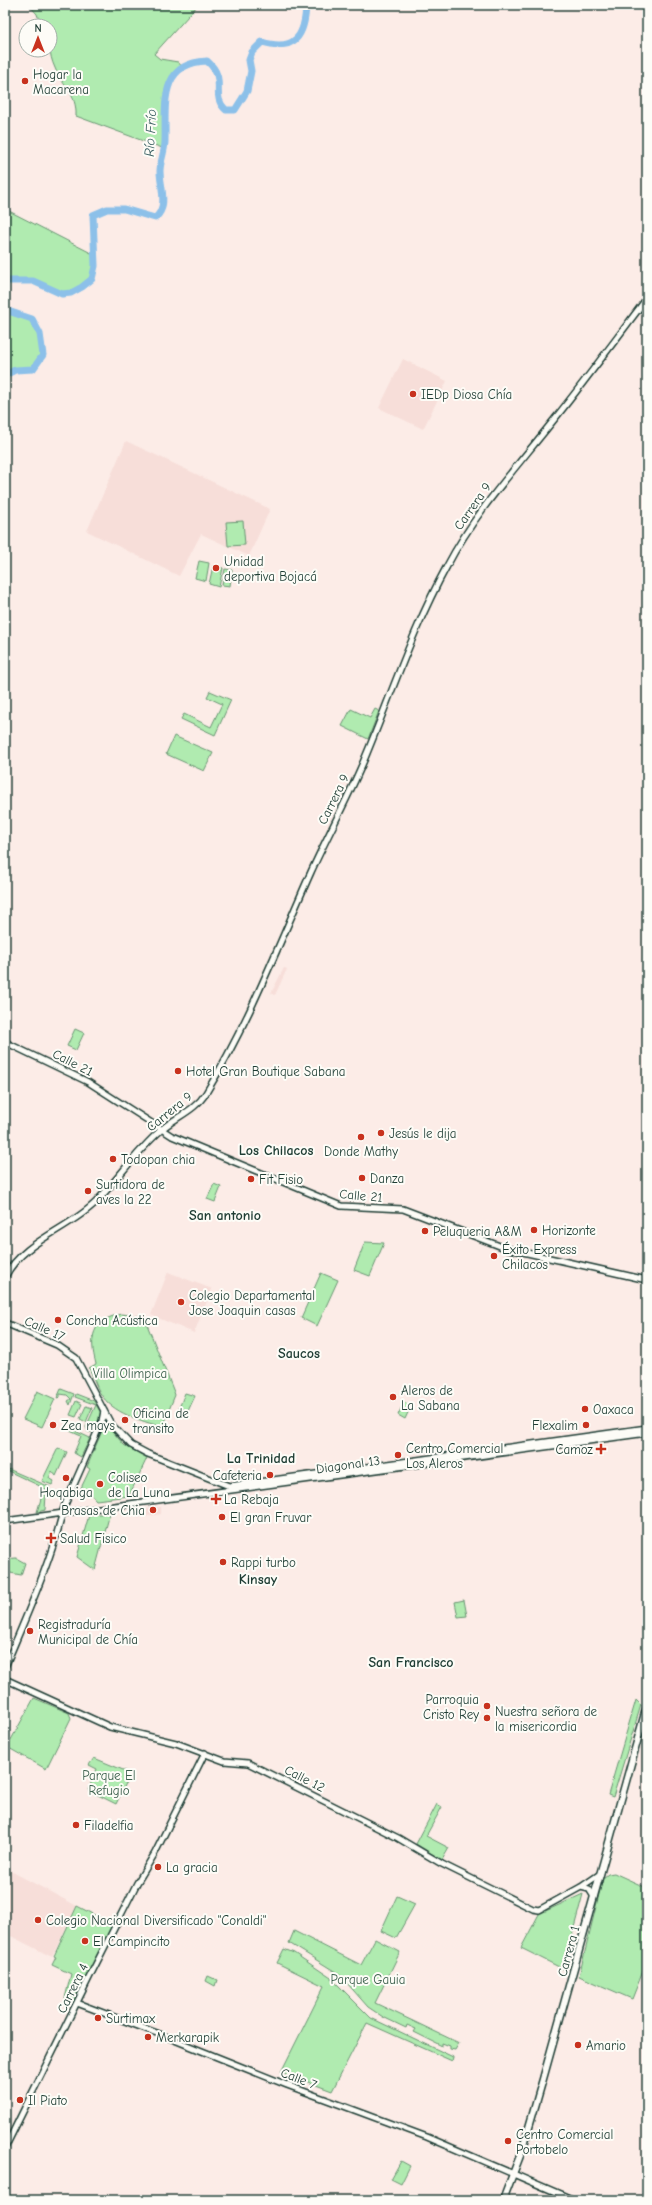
<svg xmlns="http://www.w3.org/2000/svg" width="652" height="2205" font-family="'Comic Neue',sans-serif">
<style>
.built{fill:#f7ded9}
.green{fill:#b0ebb0;stroke:#689472}
.lines{fill:none;stroke-linecap:round;stroke-linejoin:round}
.river{stroke:#8cc0e9;stroke-width:7}
.secondary-casing{stroke:#1f3d34;stroke-width:8}
.primary-casing{stroke:#1f3d34;stroke-width:9}
.secondary{stroke:#fdfcf7;stroke-width:5}
.primary{stroke:#fdfcf7;stroke-width:6}
.poi-dot{fill:#c8321e;stroke:#fdfcf7;stroke-width:1.5}
.labels{text-anchor:middle;stroke-width:4;stroke-linejoin:round;paint-order:stroke}
.poi-label{font-size:13px;fill:#1f3d34;stroke:#fdfcf7;text-anchor:start}
.street-label{font-size:13px;fill:#1f3d34;stroke:#fdfcf7}
.park-label{font-size:13px;fill:#3c604d;stroke:#fdfcf7}
.water-label{font-size:14px;font-style:italic;fill:#3a5e61;stroke:#fdfcf7}
.neighbourhood-label{font-size:14px;font-weight:bold;fill:#1f3d34;stroke:#fdfcf7}
</style>
<rect width="100%" height="100%" fill="#fcece7"/>
<filter id="ink" filterUnits="userSpaceOnUse"><feTurbulence type="fractalNoise" baseFrequency=".025" numOctaves="2"/><feDisplacementMap in="SourceGraphic" scale="8" xChannelSelector="R" yChannelSelector="G"/><feConvolveMatrix kernelMatrix="1 2 1 2 8 2 1 2 1" color-interpolation-filters="sRGB"/></filter>
<g filter="url(#ink)">
<!-- built -->
<path class="built" d="M403 359 447 381 423 429 379 408Z
M126 441 270 509 249 556 201 534 179 576 87 531Z
M284 968 287 969 275 995 271 993Z
M168 1272 212 1289 194 1333 151 1315Z
M161 1507V1514L137 1518V1511Z
M5 1868 77 1906 52 1957 5 1933Z"/>
<!-- green -->
<path class="green" d="M29 5H198L154 54 160 59 178 62 183 68C157 85 166 122 165 149L76 116C77 93 63 88 55 68 48 53 50 42 50 26H41L37 14Z
M5 209 95 255V266L92 279 71 293 62 294 33 281H5Z
M5 310C36 317 41 323 43 355L33 369 15 370 5 375Z
M243 521 245 545 228 546 226 522Z
M199 561 209 563 206 581 195 578Z
M213 566 223 568 219 587 209 584Z
M225 569 232 570 230 586 222 585Z
M210 691 231 700 215 735 181 719 184 714 211 727 222 704 207 697Z
M351 709 370 718 375 709 379 711 368 739 342 726Z
M174 736 213 753 204 771 166 754Z
M75 1029 84 1033 76 1050 67 1046Z
M214 1184 221 1187 215 1202 207 1199Z
M365 1242 384 1243 370 1276 354 1270Z
M321 1273 338 1280 317 1326 301 1318Z
M121 1314 144 1317 174 1392 175 1395 162 1427C140 1420 113 1414 100 1393 96 1386 93 1376 89 1368L96 1364C89 1338 91 1320 121 1314Z
M61 1389 74 1394 70 1405 68 1401 71 1399 67 1395 60 1394V1397L57 1398Z
M37 1391 55 1399 42 1427 23 1419Z
M185 1393 195 1396 188 1411 179 1408Z
M76 1394 94 1401 102 1415 94 1428V1432H88L86 1427 96 1405 75 1397Z
M76 1401 82 1404 76 1417 70 1415Z
M404 1402 411 1406 405 1419 398 1415Z
M86 1406 92 1408 86 1422 80 1419Z
M104 1426H108L124 1445 147 1458 129 1496 96 1500 89 1492 80 1490 90 1469 87 1467Z
M71 1429 90 1438 81 1457 74 1453 81 1436 70 1431Z
M58 1448 67 1452 56 1476 52 1471 49 1478 54 1481 52 1485 42 1481Z
M6 1468 50 1487 48 1490H44V1488L6 1470Z
M43 1492 46 1495 45 1510 37 1512Z
M110 1513 95 1570 77 1557 89 1515Z
M16 1558 25 1563 21 1575 5 1572V1559Z
M464 1600 467 1616 458 1617 455 1602Z
M34 1698 69 1713 71 1718 46 1769 7 1747Z
M636 1700 641 1705 613 1797 608 1795Z
M94 1758 128 1772 125 1778 128 1779 116 1804 88 1790 97 1769 89 1765Z
M437 1804 442 1807 426 1836 449 1848 442 1860 416 1844Z
M614 1873 647 1888V1961L632 1999 579 1976 603 1878 608 1874Z
M583 1894 563 1969 521 1948 539 1914Z
M397 1896 415 1904 396 1938 381 1931Z
M77 1906 116 1926 77 2003 65 1998 71 1974 52 1965 56 1957 54 1956Z
M294 1931 361 1965 375 1939 400 1952 375 2003 459 2043 455 2050 450 2049V2046L442 2043V2046L414 2032 416 2029 407 2025 406 2028 383 2017 368 2007 339 1974 289 1943Z
M284 1949 294 1953 331 1978 371 2018 453 2057 452 2061 367 2023 332 2091 281 2072 324 1986 277 1963Z
M208 1976 217 1980 215 1986 206 1981Z
M401 2161 410 2166 401 2184 391 2179Z"/>
<g class="lines">
<!-- river -->
<path class="river" d="M5 281H33L62 294 71 293 82 287 92 279 95 266 93 215 107 209H124L155 218C169 207 160 186 160 171 160 162 165 151 165 141 166 106 158 63 207 61 229 80 209 95 226 110H235L247 91 251 71 249 60 252 52 262 42C295 52 305 36 306 5
M5 310 32 319 40 334 43 355 33 369 15 370 5 375"/>
<defs>
<path id="secondary" d="M5 1042 88 1082 172 1136 341 1206 403 1209 505 1248 647 1280
M5 1277C24 1240 68 1230 96 1202 118 1179 136 1152 160 1131 175 1117 195 1111 206 1093 248 1024 278 946 311 872 329 832 351 793 367 753 393 690 414 626 447 566 475 512 515 469 553 421 585 381 616 339 647 298
M5 1323 57 1345 76 1358 111 1424 131 1445 148 1454 229 1486 647 1428
M5 1521 647 1433
M5 1667C27 1614 51 1562 64 1507L102 1421 104 1411
M5 1679 110 1727 176 1743 224 1761 248 1763 398 1838 442 1864 533 1909 539 1910 581 1887 600 1874
M581 1887 589 1889 594 1897
M77 2003 162 2035 287 2085 427 2137 574 2200
M5 2148 90 1976 137 1883 155 1853 205 1753"/>
<path id="primary" d="M503 2200 523 2148 543 2079 647 1706"/>
</defs>
<!-- secondary casing -->
<use href="#secondary" class="secondary-casing"/>
<!-- primary casing -->
<use href="#primary" class="primary-casing"/>
<!-- secondary -->
<use href="#secondary" class="secondary"/>
<!-- primary -->
<use href="#primary" class="primary"/>
</g>
</g>
<!-- markers -->
<g class="poi-dot">
<circle cx="25" cy="81" r="4"/>
<circle cx="413" cy="394" r="4"/>
<circle cx="216" cy="568" r="4"/>
<circle cx="178" cy="1071" r="4"/>
<circle cx="381" cy="1133" r="4"/>
<circle cx="361" cy="1137" r="4"/>
<circle cx="113" cy="1159" r="4"/>
<circle cx="362" cy="1178" r="4"/>
<circle cx="251" cy="1179" r="4"/>
<circle cx="88" cy="1191" r="4"/>
<circle cx="534" cy="1230" r="4"/>
<circle cx="425" cy="1231" r="4"/>
<circle cx="494" cy="1256" r="4"/>
<circle cx="181" cy="1302" r="4"/>
<circle cx="58" cy="1320" r="4"/>
<circle cx="393" cy="1397" r="4"/>
<circle cx="585" cy="1409" r="4"/>
<circle cx="125" cy="1420" r="4"/>
<circle cx="53" cy="1425" r="4"/>
<circle cx="586" cy="1425" r="4"/>
<path d="M599 1443h4v4h4v4h-4v4h-4v-4h-4v-4h4z"/>
<circle cx="398" cy="1455" r="4"/>
<circle cx="270" cy="1475" r="4"/>
<circle cx="66" cy="1478" r="4"/>
<circle cx="100" cy="1484" r="4"/>
<path d="M214 1493h4v4h4v4h-4v4h-4v-4h-4v-4h4z"/>
<circle cx="153" cy="1510" r="4"/>
<circle cx="222" cy="1517" r="4"/>
<path d="M49 1532h4v4h4v4h-4v4h-4v-4h-4v-4h4z"/>
<circle cx="223" cy="1562" r="4"/>
<circle cx="30" cy="1631" r="4"/>
<circle cx="487" cy="1706" r="4"/>
<circle cx="487" cy="1718" r="4"/>
<circle cx="76" cy="1825" r="4"/>
<circle cx="158" cy="1867" r="4"/>
<circle cx="38" cy="1920" r="4"/>
<circle cx="85" cy="1941" r="4"/>
<circle cx="98" cy="2018" r="4"/>
<circle cx="148" cy="2037" r="4"/>
<circle cx="578" cy="2045" r="4"/>
<circle cx="20" cy="2100" r="4"/>
<circle cx="508" cy="2141" r="4"/>
</g>
<g class="labels">
<!-- poi labels -->
<g class="poi-label">
<text x="33" y="79">Hogar la<tspan x="33" dy="15">Macarena</tspan></text>
<text x="421" y="399">IEDp Diosa Chía</text>
<text x="224" y="566">Unidad<tspan x="224" dy="15">deportiva Bojacá</tspan></text>
<text x="186" y="1076">Hotel Gran Boutique Sabana</text>
<text x="389" y="1138">Jesús le dija</text>
<text x="361" y="1156" text-anchor="middle">Donde Mathy</text>
<text x="121" y="1164">Todopan chia</text>
<text x="370" y="1183">Danza</text>
<text x="259" y="1184">Fit Fisio</text>
<text x="96" y="1189">Surtidora de<tspan x="96" dy="15">aves la 22</tspan></text>
<text x="542" y="1235">Horizonte</text>
<text x="433" y="1236">Peluqueria A&amp;M</text>
<text x="502" y="1254">Éxito Express<tspan x="502" dy="15">Chilacos</tspan></text>
<text x="189" y="1300">Colegio Departamental<tspan x="189" dy="15">Jose Joaquin casas</tspan></text>
<text x="66" y="1325">Concha Acústica</text>
<text x="401" y="1395">Aleros de<tspan x="401" dy="15">La Sabana</tspan></text>
<text x="593" y="1414">Oaxaca</text>
<text x="133" y="1418">Oficina de<tspan x="133" dy="15">transito</tspan></text>
<text x="61" y="1430">Zea mays</text>
<text x="578" y="1430" text-anchor="end">Flexalim</text>
<text x="406" y="1453">Centro Comercial<tspan x="406" dy="15">Los Aleros</tspan></text>
<text x="593" y="1454" text-anchor="end">Camoz</text>
<text x="262" y="1480" text-anchor="end">Cafeteria</text>
<text x="108" y="1482">Coliseo<tspan x="108" dy="15">de La Luna</tspan></text>
<text x="66" y="1497" text-anchor="middle">Hoqabiga</text>
<text x="224" y="1504">La Rebaja</text>
<text x="145" y="1515" text-anchor="end">Brasas de Chia</text>
<text x="230" y="1522">El gran Fruvar</text>
<text x="60" y="1543">Salud Fisico</text>
<text x="231" y="1567">Rappi turbo</text>
<text x="38" y="1629">Registraduría<tspan x="38" dy="15">Municipal de Chía</tspan></text>
<text x="479" y="1704" text-anchor="end">Parroquia<tspan x="479" dy="15">Cristo Rey</tspan></text>
<text x="495" y="1716">Nuestra señora de<tspan x="495" dy="15">la misericordia</tspan></text>
<text x="84" y="1830">Filadelfia</text>
<text x="166" y="1872">La gracia</text>
<text x="46" y="1925">Colegio Nacional Diversificado "Conaldi"</text>
<text x="93" y="1946">El Campincito</text>
<text x="106" y="2023">Surtimax</text>
<text x="156" y="2042">Merkarapik</text>
<text x="586" y="2050">Amario</text>
<text x="28" y="2105">Il Piato</text>
<text x="516" y="2139">Centro Comercial<tspan x="516" dy="15">Portobelo</tspan></text>
</g>
<!-- street labels -->
<g class="street-label">
<text transform="translate(472 506) rotate(-55)" y="5">Carrera 9</text>
<text transform="translate(333 799) rotate(-64)" y="5">Carrera 9</text>
<text transform="translate(73 1062) rotate(27)" y="5">Calle 21</text>
<text transform="translate(169 1111) rotate(-39)" y="5">Carrera 9</text>
<text transform="translate(361 1195) rotate(5)" y="5">Calle 21</text>
<text transform="translate(45 1328) rotate(24)" y="5">Calle 17</text>
<text transform="translate(348 1464) rotate(-8)" y="5">Diagonal 13</text>
<text transform="translate(305 1778) rotate(27)" y="5">Calle 12</text>
<text transform="translate(568 1951) rotate(-75)" y="5">Carrera 1</text>
<text transform="translate(72 1988) rotate(-64)" y="5">Carrera 4</text>
<text transform="translate(299 2078) rotate(21)" y="5">Calle 7</text>
</g>
<!-- park labels -->
<g class="park-label">
<text x="130" y="1378">Villa Olimpica</text>
<text x="109" y="1780">Parque El<tspan x="109" dy="15">Refugio</tspan></text>
<text x="368" y="1984">Parque Gauia</text>
</g>
<!-- water labels -->
<g class="water-label">
<text transform="translate(150 133) rotate(-87)" y="5">Río Frío</text>
</g>
<!-- neighbourhood labels -->
<g class="neighbourhood-label">
<text x="276" y="1155">Los Chilacos</text>
<text x="225" y="1220">San antonio</text>
<text x="299" y="1358">Saucos</text>
<text x="261" y="1463">La Trinidad</text>
<text x="258" y="1584">Kinsay</text>
<text x="411" y="1667">San Francisco</text>
</g>
</g>
<!-- margin -->
<rect width="652" height="2205" fill="none" stroke="#fdfcf7" stroke-width="20"/>
<rect x="10" y="10" width="632" height="2185" fill="none" stroke="#1f3d34" stroke-width="1.5" filter="url(#ink)"/>
<!-- north arrow -->
<g transform="translate(38 38)"><circle r="19" fill="#fdfcf7" stroke="#a4b0a9"/>
<path d="M0-3L7 15L0 10L-7 15Z" fill="#c8321e"/>
<text y="-6" font-size="11" font-weight="bold" text-anchor="middle" fill="#1f3d34">N</text>
</g>
</svg>
